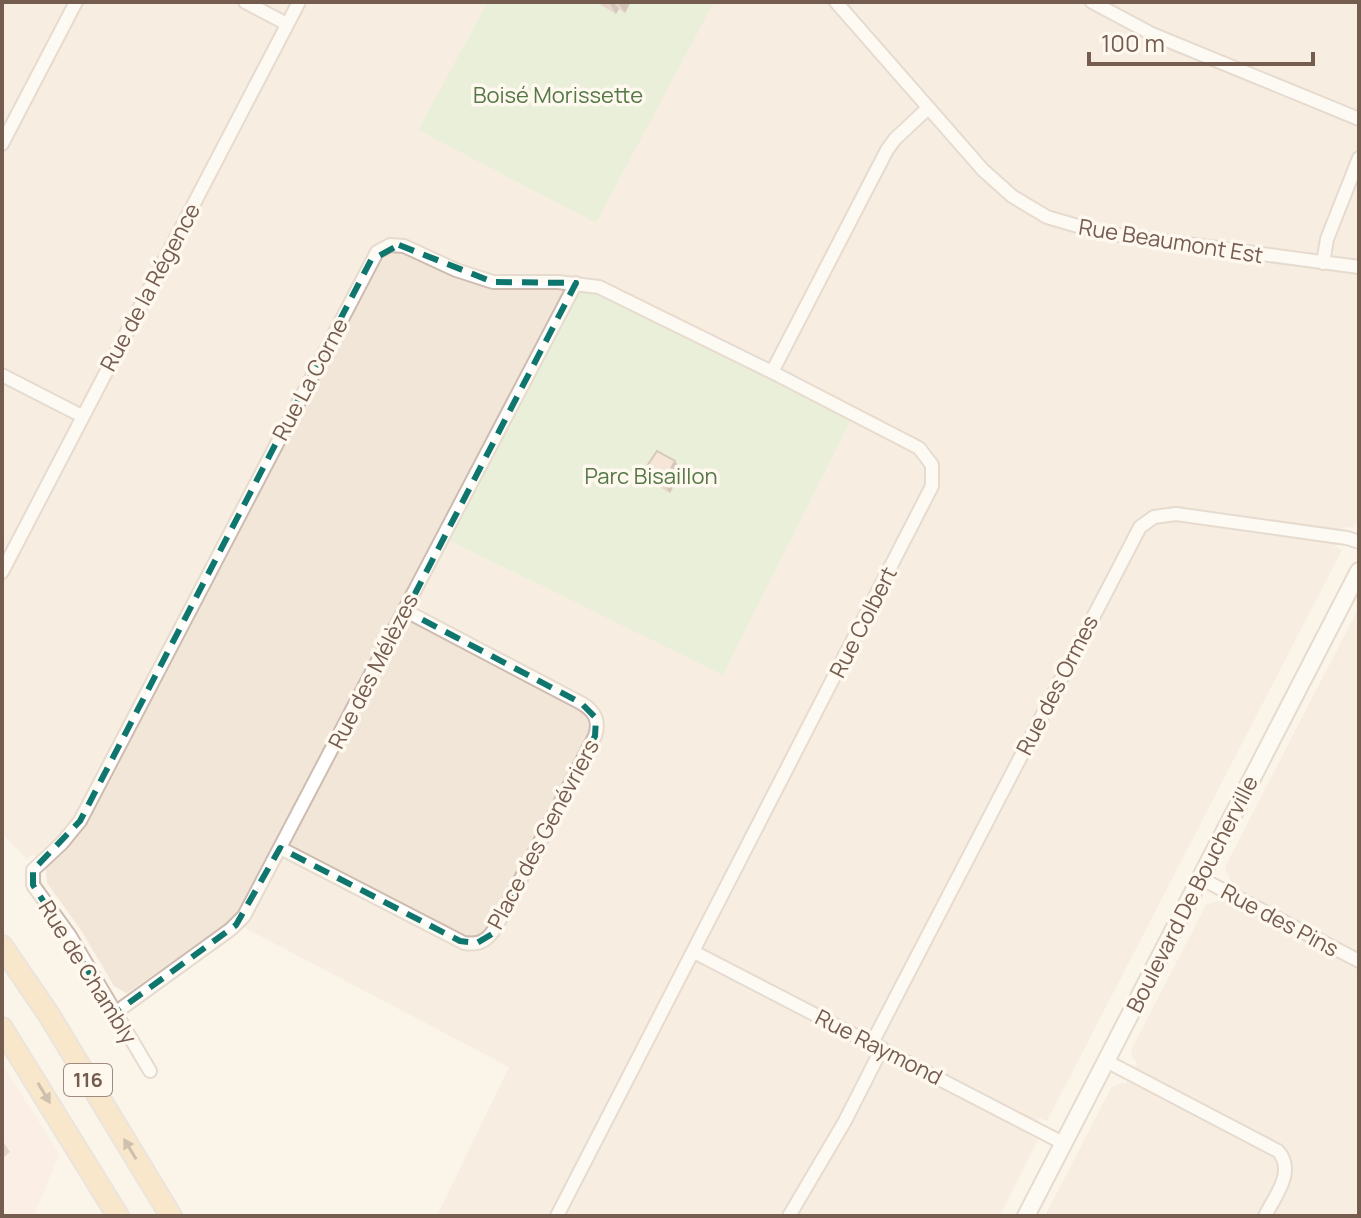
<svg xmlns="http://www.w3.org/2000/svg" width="1361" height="1218" font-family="Manrope,sans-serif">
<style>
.residential{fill:#f2e6d8}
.commercial{fill:#fae6de}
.green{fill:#d5e8c8}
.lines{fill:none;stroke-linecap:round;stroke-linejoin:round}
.minor-casing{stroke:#cdbcaf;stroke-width:16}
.tertiary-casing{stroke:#cdbcaf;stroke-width:20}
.primary-casing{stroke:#d8d1cd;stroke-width:24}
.minor{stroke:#fff;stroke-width:12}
.tertiary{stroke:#fff;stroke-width:16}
.primary{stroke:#f4d8a6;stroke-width:20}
.wall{fill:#ceb6a7}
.shaded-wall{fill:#a79488}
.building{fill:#efd4c2;stroke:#a79488;stroke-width:2}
.oneway{fill:#9a8168}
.marked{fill:none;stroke:#0f766e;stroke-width:6;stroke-dasharray:16 10;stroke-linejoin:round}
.labels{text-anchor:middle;stroke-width:7;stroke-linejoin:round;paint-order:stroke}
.shield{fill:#fef8ef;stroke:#9d8b7e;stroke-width:2}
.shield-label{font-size:20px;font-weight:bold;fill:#745c4e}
.park-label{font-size:22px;fill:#557847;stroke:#fef8ef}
.street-label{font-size:22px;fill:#745c4e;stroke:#fef8ef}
</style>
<rect width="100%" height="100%" fill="#fbf4e9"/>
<!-- residential -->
<path class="residential" d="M2 2H1359V517L1353 528 1344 527 1335 546 1342 550 1047 1121 1039 1118 1030 1136 1038 1140 1000 1216H437L509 1067 230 920 129 992 126 993 114 986 81 930 47 883 46 870 33 854 27 859 2 834Z
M1359 607V1216H1045L1111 1088 1117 1084 1126 1083 1137 1063 1131 1056 1132 1048 1206 905 1220 900 1230 880 1225 867Z"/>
<!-- commercial -->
<path class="commercial" d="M2 1064 59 1154 34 1216H2Z"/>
<!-- green -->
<path class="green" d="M482 2H714L596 223 418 130 486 5Z
M576 283 854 414 723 675 441 536Z"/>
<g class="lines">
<defs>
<path id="minor" d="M245 2 287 24
M836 2 983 170 1012 196 1047 217 1098 232 1359 267
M1092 2 1152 34 1359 119
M2 144 76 2
M1323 263 1327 239 1359 158
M2 375 82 416
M2 572 299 2
M280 848 464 943C482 946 490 938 498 923L595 736C600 721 595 711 581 703L406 611
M1200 878 1359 961
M694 952 1063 1143
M115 1013 231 929 244 916 576 283
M872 1043 1140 527 1154 517 1176 514 1347 538 1359 542
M1106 1061 1278 1151C1296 1171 1275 1196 1265 1216
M150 1071 70 936 33 885V870L62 843 80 821 377 252 390 245 404 246 456 270 493 282H558L599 287 772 372
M557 1216 932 486V465L919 448 772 372 887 150 895 139 927 109
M789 1216 845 1121 882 1048"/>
<path id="tertiary" d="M1026 1216 1359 571"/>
<path id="primary" d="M2 946 49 1015 171 1216
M2 1028 118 1216"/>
</defs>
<!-- minor casing -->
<use href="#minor" class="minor-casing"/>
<!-- tertiary casing -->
<use href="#tertiary" class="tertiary-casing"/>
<!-- primary casing -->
<use href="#primary" class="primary-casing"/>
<!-- minor -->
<use href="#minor" class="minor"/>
<!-- tertiary -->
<use href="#tertiary" class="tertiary"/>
<!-- primary -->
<use href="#primary" class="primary"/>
</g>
<!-- wall -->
<path class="wall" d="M599 2H629L630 3 625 13 619 9 616 14 601 5Z
M675 461 682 471 670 493 650 482 643 472Z
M2 1140 10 1152 2 1159Z"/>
<!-- shaded-wall -->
<path class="shaded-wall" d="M611 2H614L619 9 616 14 610 4Z
M618 2 630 3 625 13 618 3Z
M675 461 682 471 670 493 663 483Z"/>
<!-- building -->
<path class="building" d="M657 451 675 461 663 483 643 472Z"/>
<!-- one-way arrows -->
<defs><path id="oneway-solid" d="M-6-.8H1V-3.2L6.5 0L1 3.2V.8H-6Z" transform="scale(2)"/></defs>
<g class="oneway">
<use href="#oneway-solid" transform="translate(44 1093) rotate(59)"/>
<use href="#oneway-solid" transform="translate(130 1149) rotate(-121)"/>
</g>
<!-- marked area -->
<path d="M0 0H1361V1218H0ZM399 245 493 282 576 283 406 611 581 703 596 718 595 736 492 934 477 943 460 941 280 848 236 925 115 1013 33 885V870L80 821 371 260Z" fill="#fbf4e9" fill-opacity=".55" fill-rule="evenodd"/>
<path class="marked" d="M399 245 493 282 576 283 406 611 581 703 596 718 595 736 492 934 477 943 460 941 280 848 236 925 115 1013 33 885V870L80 821 371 260Z"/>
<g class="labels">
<!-- shield labels -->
<rect class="shield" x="64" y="1064" width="48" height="32" rx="6"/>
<g class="shield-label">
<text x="88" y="1087">116</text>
</g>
<!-- park labels -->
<g class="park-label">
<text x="558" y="103">Boisé Morissette</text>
<text x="651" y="484">Parc Bisaillon</text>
</g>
<!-- street labels -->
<g class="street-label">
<text transform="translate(1171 241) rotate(9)" y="8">Rue Beaumont Est</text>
<text transform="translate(150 287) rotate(-62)" y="8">Rue de la Régence</text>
<text transform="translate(310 379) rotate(-62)" y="8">Rue La Corne</text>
<text transform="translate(863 622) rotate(-63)" y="8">Rue Colbert</text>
<text transform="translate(373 671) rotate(-63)" y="8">Rue des Mélèzes</text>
<text transform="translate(1057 685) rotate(-63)" y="8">Rue des Ormes</text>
<text transform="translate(543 834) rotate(-62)" y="8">Place des Genévriers</text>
<text transform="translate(1192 894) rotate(-63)" y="8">Boulevard De Boucherville</text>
<text transform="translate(1280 920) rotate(28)" y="8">Rue des Pins</text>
<text transform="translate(88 972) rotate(58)" y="8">Rue de Chambly</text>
<text transform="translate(879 1047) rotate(27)" y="8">Rue Raymond</text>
</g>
</g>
<!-- border -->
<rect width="1361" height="1218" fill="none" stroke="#745c4e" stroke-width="8"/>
<!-- scale -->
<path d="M1089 52v12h224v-12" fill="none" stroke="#745c4e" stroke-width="4"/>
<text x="1101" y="52" font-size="24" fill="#745c4e" stroke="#fef8ef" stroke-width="6" paint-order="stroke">100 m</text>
</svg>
